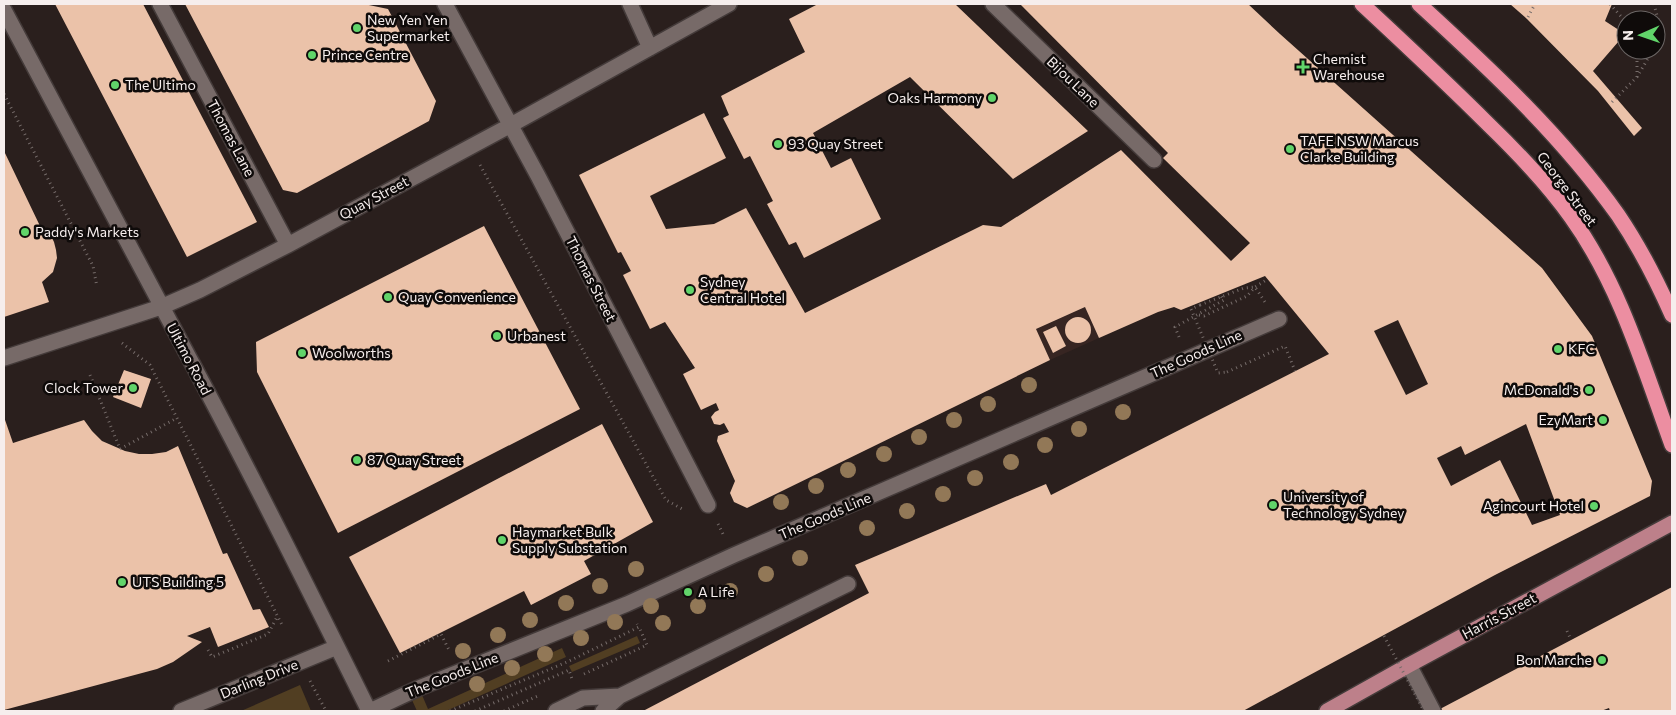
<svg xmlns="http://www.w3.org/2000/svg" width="1676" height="715" font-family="Commissioner,sans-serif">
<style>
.built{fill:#372522}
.green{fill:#513e22}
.building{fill:#ebc2a9;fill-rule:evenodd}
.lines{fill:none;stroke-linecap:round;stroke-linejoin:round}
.minor-casing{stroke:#443b3a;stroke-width:18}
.major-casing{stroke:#443b3a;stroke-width:18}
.highway-casing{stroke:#443b3a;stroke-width:18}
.path{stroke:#766c6a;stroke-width:3;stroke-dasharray:1 4;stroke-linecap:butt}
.minor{stroke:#776a68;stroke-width:15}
.major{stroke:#bd808a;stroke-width:15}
.highway{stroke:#ec8ea1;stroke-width:15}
.path-bridge{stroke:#766c6a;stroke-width:3;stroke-dasharray:1 4;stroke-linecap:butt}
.tree{fill:#927857}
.poi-dot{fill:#61d46a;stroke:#0f0b0a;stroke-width:2}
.labels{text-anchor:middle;stroke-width:5;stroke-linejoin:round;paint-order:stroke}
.poi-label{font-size:14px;fill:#f6eeed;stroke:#0f0b0a;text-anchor:start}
.street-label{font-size:14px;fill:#f6eeed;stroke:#0f0b0a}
</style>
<rect width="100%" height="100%" fill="#2a1f1d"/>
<!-- built -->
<path class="built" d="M1085 307 1099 338 1050 360 1036 329Z"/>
<!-- green -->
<path class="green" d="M637 636 640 643 572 672 569 666Z
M562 648 566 657 446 711H417L412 700 422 695 428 709Z
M300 685 311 711H241Z"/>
<!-- building -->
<path class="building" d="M55 4H143L257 222 187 257Z
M185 4H364L388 9 436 101 429 121 297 193 283 190Z
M818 4H955L1088 131 1013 179 910 77 813 133 831 168 851 158 881 219 804 258 796 242 789 245 767 204 773 201 750 156 744 159 723 118 729 115 721 96 805 52 789 19Z
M1020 4H1248L1280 34 1542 268 1592 336 1652 481 1650 496 1495 575 1243 711H643L869 593 855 565 1046 484 1051 495 1329 354 1265 276 1181 310 1174 307 1158 312 1099 338 1085 307 1036 329 1050 360 747 508 734 502 730 493 735 481 717 441 718 436 729 432 724 423 720 425 714 424 711 417 715 412 719 410 716 403 701 410 683 374 695 368 665 322 650 329 623 275 631 271 621 252 618 253 579 175 704 113 726 158 650 196 666 229 714 224 746 208 805 313 983 225 1001 227 1121 150 1231 261 1250 243 1163 158 1168 153ZM1398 320 1428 384 1406 395 1374 331ZM1526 424 1560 515 1532 525 1500 460 1451 486 1437 458 1461 446 1465 455Z
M1510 4H1612L1605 21 1625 34 1593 71 1642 128 1634 136 1598 91 1527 19Z
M4 151 40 226 50 234 54 242 56 250 57 258 53 272 42 282 49 302 4 317Z
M484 226 580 409 338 533 257 372 256 342Z
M1065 330a13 13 0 1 1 26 0a13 13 0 1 1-26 0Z
M1056 326 1066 346 1053 353 1043 332Z
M124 370 151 379 141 408 113 397Z
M4 417 13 443 84 420 92 431 102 441 125 451 139 454H152L166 452 178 446 223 554 227 553 253 610 260 609 269 627 218 647 210 627 187 636 202 642 173 662 157 669 4 710Z
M602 424 653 522 584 561 591 574 531 605 524 591 400 653 349 557Z
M1672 587V711H1610L1609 708 1601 711H1441L1440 709Z"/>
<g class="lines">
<defs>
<path id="minor" d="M160 4 288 245
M445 4 538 176 708 505
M630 4 650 48
M993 4 1154 160
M4 10C64 124 125 237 185 350 249 469 309 590 369 711
M4 358 161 307 200 290 288 245 511 125 729 4
M1409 665 1433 711
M181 711 337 647
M370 711 419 688 627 604 734 555 1279 319
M556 711 583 698 620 696
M603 711 620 696 848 584"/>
<path id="major" d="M1327 711 1409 665 1672 523"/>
<path id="highway" d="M1362 4C1404 43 1447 83 1488 124 1518 153 1547 183 1571 217 1620 285 1644 368 1672 445
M1419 4C1490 69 1562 136 1618 215 1639 246 1657 281 1672 315"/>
</defs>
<!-- minor casing -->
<use href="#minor" class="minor-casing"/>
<!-- major casing -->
<use href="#major" class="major-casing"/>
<!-- highway casing -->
<use href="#highway" class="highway-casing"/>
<!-- path -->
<path class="path" d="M1610 4 1626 22
M1654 4 1662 35 1656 45
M1528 17 1535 4
M1637 77V50
M4 94 93 266 97 287
M1612 102 1637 77 1653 50
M480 165 666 500 684 510
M1200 305 1244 288 1255 287 1265 302
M1199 315 1204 316 1247 296 1255 287 1268 279
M1179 337 1175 327 1224 300 1221 296
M122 343 150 365 282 625
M1227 372 1285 346 1295 371
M90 375 120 449 177 418
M718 524 724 536
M1567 631 1571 640
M208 650 212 657 268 634 277 617
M388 661 441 634 450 652
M584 674 647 645 639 627
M310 681 326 711
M450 711 567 662 639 627 637 624
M475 711 569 670 572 679
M504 711 540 695"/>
<!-- minor -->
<use href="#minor" class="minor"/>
<!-- major -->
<use href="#major" class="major"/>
<!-- highway -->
<use href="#highway" class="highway"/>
<!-- path-bridge -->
<path class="path-bridge" d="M1200 305 1191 309 1218 373 1227 372
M1384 636 1424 711"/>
</g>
<!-- trees -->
<g class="tree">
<circle cx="1029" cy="385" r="8"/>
<circle cx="988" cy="404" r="8"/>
<circle cx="1123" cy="412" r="8"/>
<circle cx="954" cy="420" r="8"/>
<circle cx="1079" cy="429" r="8"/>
<circle cx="919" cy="437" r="8"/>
<circle cx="1045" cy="445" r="8"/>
<circle cx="884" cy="454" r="8"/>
<circle cx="1011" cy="462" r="8"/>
<circle cx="848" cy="470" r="8"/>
<circle cx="975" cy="478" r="8"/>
<circle cx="816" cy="486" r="8"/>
<circle cx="943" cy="494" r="8"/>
<circle cx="781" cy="502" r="8"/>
<circle cx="907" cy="511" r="8"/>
<circle cx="867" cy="528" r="8"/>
<circle cx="800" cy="558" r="8"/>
<circle cx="636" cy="569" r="8"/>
<circle cx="766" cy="574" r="8"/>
<circle cx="600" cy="586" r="8"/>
<circle cx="730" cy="591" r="8"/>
<circle cx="566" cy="603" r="8"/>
<circle cx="651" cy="606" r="8"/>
<circle cx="698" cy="606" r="8"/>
<circle cx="530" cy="620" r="8"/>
<circle cx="615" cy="622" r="8"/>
<circle cx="663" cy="623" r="8"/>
<circle cx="498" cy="635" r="8"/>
<circle cx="581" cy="638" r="8"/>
<circle cx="463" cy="651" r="8"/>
<circle cx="545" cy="654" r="8"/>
<circle cx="512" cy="668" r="8"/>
<circle cx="477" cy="684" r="8"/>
</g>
<!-- markers -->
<g class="poi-dot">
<circle cx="357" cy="28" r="5"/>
<circle cx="312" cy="55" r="5"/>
<path d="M1300.5 59.5h5v5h5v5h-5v5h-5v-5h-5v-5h5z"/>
<circle cx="115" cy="85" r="5"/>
<circle cx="992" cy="98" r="5"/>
<circle cx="778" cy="144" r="5"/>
<circle cx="1290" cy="149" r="5"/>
<circle cx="25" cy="232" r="5"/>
<circle cx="690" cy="290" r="5"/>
<circle cx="388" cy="297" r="5"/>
<circle cx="497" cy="336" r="5"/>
<circle cx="1558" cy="349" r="5"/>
<circle cx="302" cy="353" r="5"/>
<circle cx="133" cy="388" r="5"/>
<circle cx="1589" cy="390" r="5"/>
<circle cx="1603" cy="420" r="5"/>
<circle cx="357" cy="460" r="5"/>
<circle cx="1273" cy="505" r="5"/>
<circle cx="1594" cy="506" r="5"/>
<circle cx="502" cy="540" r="5"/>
<circle cx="122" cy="582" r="5"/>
<circle cx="688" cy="592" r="5"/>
<circle cx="1602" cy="660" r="5"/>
</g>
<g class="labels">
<!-- poi labels -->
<g class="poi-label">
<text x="367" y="25">New Yen Yen<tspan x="367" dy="16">Supermarket</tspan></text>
<text x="322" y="60">Prince Centre</text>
<text x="1313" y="64">Chemist<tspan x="1313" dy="16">Warehouse</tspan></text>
<text x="125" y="90">The Ultimo</text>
<text x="982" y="103" text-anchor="end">Oaks Harmony</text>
<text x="1300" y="146">TAFE NSW Marcus<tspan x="1300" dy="16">Clarke Building</tspan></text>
<text x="788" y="149">93 Quay Street</text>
<text x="35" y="237">Paddy's Markets</text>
<text x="700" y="287">Sydney<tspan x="700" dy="16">Central Hotel</tspan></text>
<text x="398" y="302">Quay Convenience</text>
<text x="507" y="341">Urbanest</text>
<text x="1568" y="354">KFC</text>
<text x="312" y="358">Woolworths</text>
<text x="123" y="393" text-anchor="end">Clock Tower</text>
<text x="1579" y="395" text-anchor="end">McDonald's</text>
<text x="1593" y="425" text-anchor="end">EzyMart</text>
<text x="367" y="465">87 Quay Street</text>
<text x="1283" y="502">University of<tspan x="1283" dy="16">Technology Sydney</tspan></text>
<text x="1584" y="511" text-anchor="end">Agincourt Hotel</text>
<text x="512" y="537">Haymarket Bulk<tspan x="512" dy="16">Supply Substation</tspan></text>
<text x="132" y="587">UTS Building 5</text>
<text x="698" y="597">A Life</text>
<text x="1592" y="665" text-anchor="end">Bon Marche</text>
</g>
<!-- street labels -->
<g class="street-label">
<text transform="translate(1073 82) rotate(44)" y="5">Bijou Lane</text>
<text transform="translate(231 138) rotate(62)" y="5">Thomas Lane</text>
<text transform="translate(1567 189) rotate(53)" y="5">George Street</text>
<text transform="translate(374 198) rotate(-28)" y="5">Quay Street</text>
<text transform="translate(591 279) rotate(63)" y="5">Thomas Street</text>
<text transform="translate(1196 354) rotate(-24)" y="5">The Goods Line</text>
<text transform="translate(189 359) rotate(62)" y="5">Ultimo Road</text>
<text transform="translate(825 516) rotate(-23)" y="5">The Goods Line</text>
<text transform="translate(1499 616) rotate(-28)" y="5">Harris Street</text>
<text transform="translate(452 675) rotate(-22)" y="5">The Goods Line</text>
<text transform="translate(259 679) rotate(-22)" y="5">Darling Drive</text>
</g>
</g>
<!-- border -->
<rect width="1676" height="715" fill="none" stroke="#f6eeed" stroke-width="10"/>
<!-- north arrow -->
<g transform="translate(1641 35) rotate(268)"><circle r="24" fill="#0f0b0a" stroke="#6b6665"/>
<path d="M0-4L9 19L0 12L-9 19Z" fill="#61d46a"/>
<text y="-8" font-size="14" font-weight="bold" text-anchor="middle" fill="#f6eeed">N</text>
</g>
</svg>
